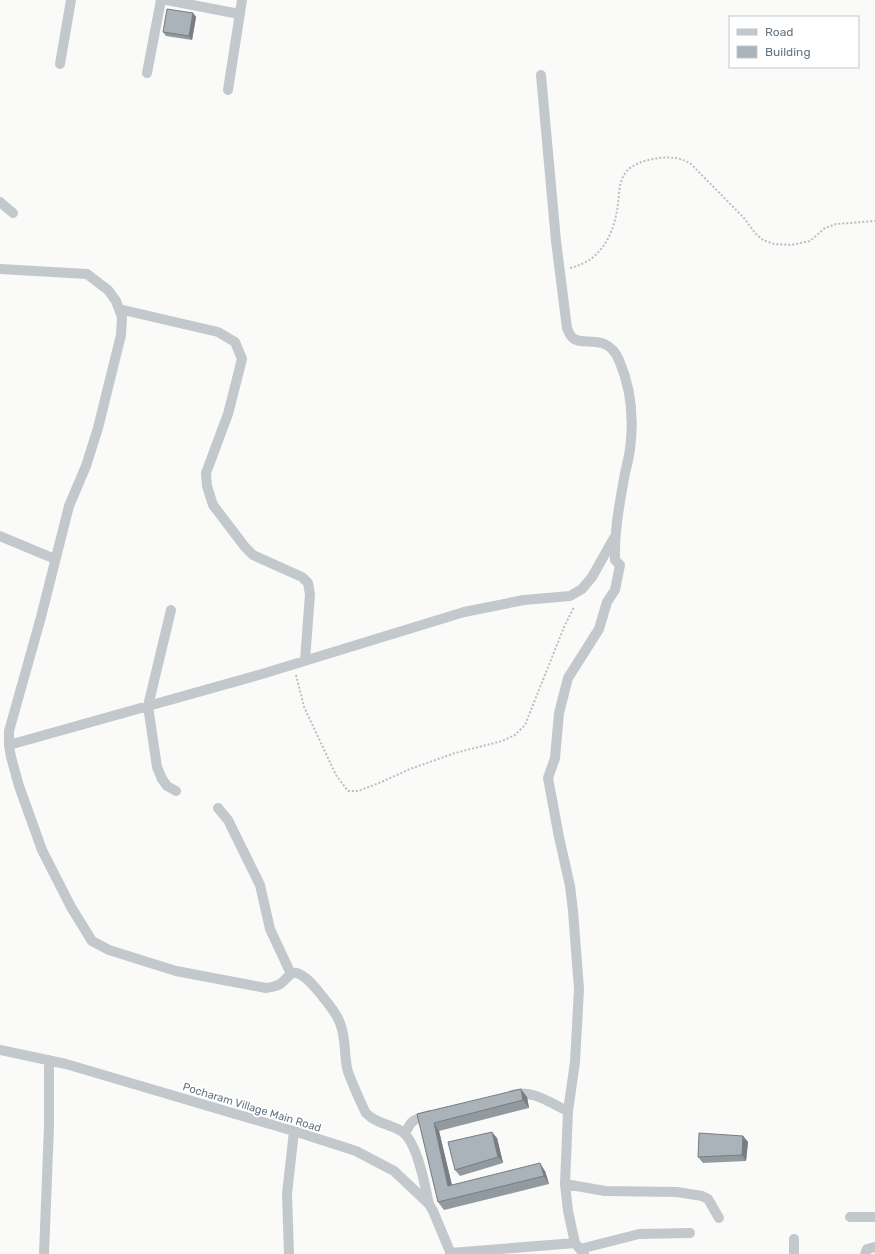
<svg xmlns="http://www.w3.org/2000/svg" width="875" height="1254" font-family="Rubik,sans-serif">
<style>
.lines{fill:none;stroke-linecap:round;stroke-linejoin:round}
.path{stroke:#bbbfc2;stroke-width:2;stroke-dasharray:2 2;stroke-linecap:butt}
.street{stroke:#c3c8cc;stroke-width:10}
.wall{fill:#929a9f}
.shaded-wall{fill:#777d82}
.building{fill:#aab3b9;stroke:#777d82}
.labels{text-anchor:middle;stroke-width:4;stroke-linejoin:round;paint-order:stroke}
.street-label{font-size:11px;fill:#657683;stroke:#fff}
</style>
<rect width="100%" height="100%" fill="#fafaf8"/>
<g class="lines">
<!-- path -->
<path class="path" d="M570 268C601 261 614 235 618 204 619 195 619 183 624 175 631 161 660 156 674 158 680 158 686 161 691 164L744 218 755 233 763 240 774 244 791 245 810 241 825 228 836 224 875 221
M296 675 304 707 336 775 348 791H358L379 783 410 769 455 753 502 741 515 735 525 725 564 627 574 607"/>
<!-- street -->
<path class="street" d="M167 0 239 14
M60 64 71 0
M147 73 161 0
M541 75 556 241 567 328C568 330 569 334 571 336 580 349 606 330 619 360 631 388 634 419 630 449 629 457 627 465 625 473 620 502 614 530 615 560L620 565 615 590 607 602 599 629 568 678 559 713 555 758 548 778 559 837 570 886 573 911 579 989 575 1062 568 1111 565 1184 568 1211 575 1243 584 1254
M228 90 242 0
M0 202 13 213
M0 269 87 274 108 290 116 301 122 317 121 335 98 428 86 466 69 506 41 617 9 731V745L11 757 19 786 42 850 71 907 92 941 109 950 176 971 266 988C271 987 276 987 280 984 286 981 289 971 297 973 306 976 312 984 318 991 326 1001 335 1010 340 1023 346 1038 344 1053 347 1068 348 1074 363 1108 366 1113 375 1123 390 1124 401 1131 417 1140 425 1186 429 1204
M119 309 218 332 235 342 242 359 228 414 206 473 207 486 213 505 245 547 253 555 302 577 308 583 310 594 305 660
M0 536 55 559
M171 610 148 706 157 767 162 779 167 786 176 791
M9 745 262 674 464 612 524 600 570 596 582 589 592 577 614 538
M218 808 228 820 260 885 270 929 291 974
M0 1050 66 1064 297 1132 356 1151 394 1171 429 1204 433 1211 451 1254
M512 1095C532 1089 550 1103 568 1111
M405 1134C411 1119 415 1119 430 1115
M565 1184 605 1191 677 1192 702 1196 708 1199 719 1218
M850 1217H875
M794 1239V1254
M580 1249 639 1234 690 1233
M450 1253 575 1243
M44 1254 49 1126V1060
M289 1254 287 1194 294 1131
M865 1254 867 1249 875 1247"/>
</g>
<!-- wall -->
<path class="wall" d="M193 13 196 17 192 40 166 36 163 32Z
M527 1097 529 1108 439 1131 452 1185 545 1171 549 1184 444 1210 438 1202 417 1114Z
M743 1136 748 1142 746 1161 703 1163 698 1157Z
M497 1138 503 1163 460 1176 455 1170Z"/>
<!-- shaded-wall -->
<path class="shaded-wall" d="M193 13 196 17 192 40 189 36Z
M521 1089 527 1097 529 1108 523 1100Z
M434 1123 439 1131 454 1194 448 1186Z
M492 1132 497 1138 503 1163 498 1157Z
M743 1136 748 1142 746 1161 742 1155Z
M540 1163 545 1171 549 1184 544 1176Z"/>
<!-- building -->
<path class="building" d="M167 9 193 13 189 36 163 32Z
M521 1089 523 1100 434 1123 448 1186 540 1163 544 1176 438 1202 417 1114Z
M492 1132 498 1157 455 1170 448 1142Z
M699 1133 743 1136 742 1155 698 1157Z"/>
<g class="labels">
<!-- street labels -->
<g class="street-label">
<text transform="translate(252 1107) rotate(17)" y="4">Pocharam Village Main Road</text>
</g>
</g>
<!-- legend -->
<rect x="729" y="16" width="130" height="52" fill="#ffffff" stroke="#c1c8cd"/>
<rect x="737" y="29" width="20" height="6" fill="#c3c8cc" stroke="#c1c8cd"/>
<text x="765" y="36" font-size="12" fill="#657683">Road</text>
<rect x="737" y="46" width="20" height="12" fill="#aab3b9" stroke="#c1c8cd"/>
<text x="765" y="56" font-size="12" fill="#657683">Building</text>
</svg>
